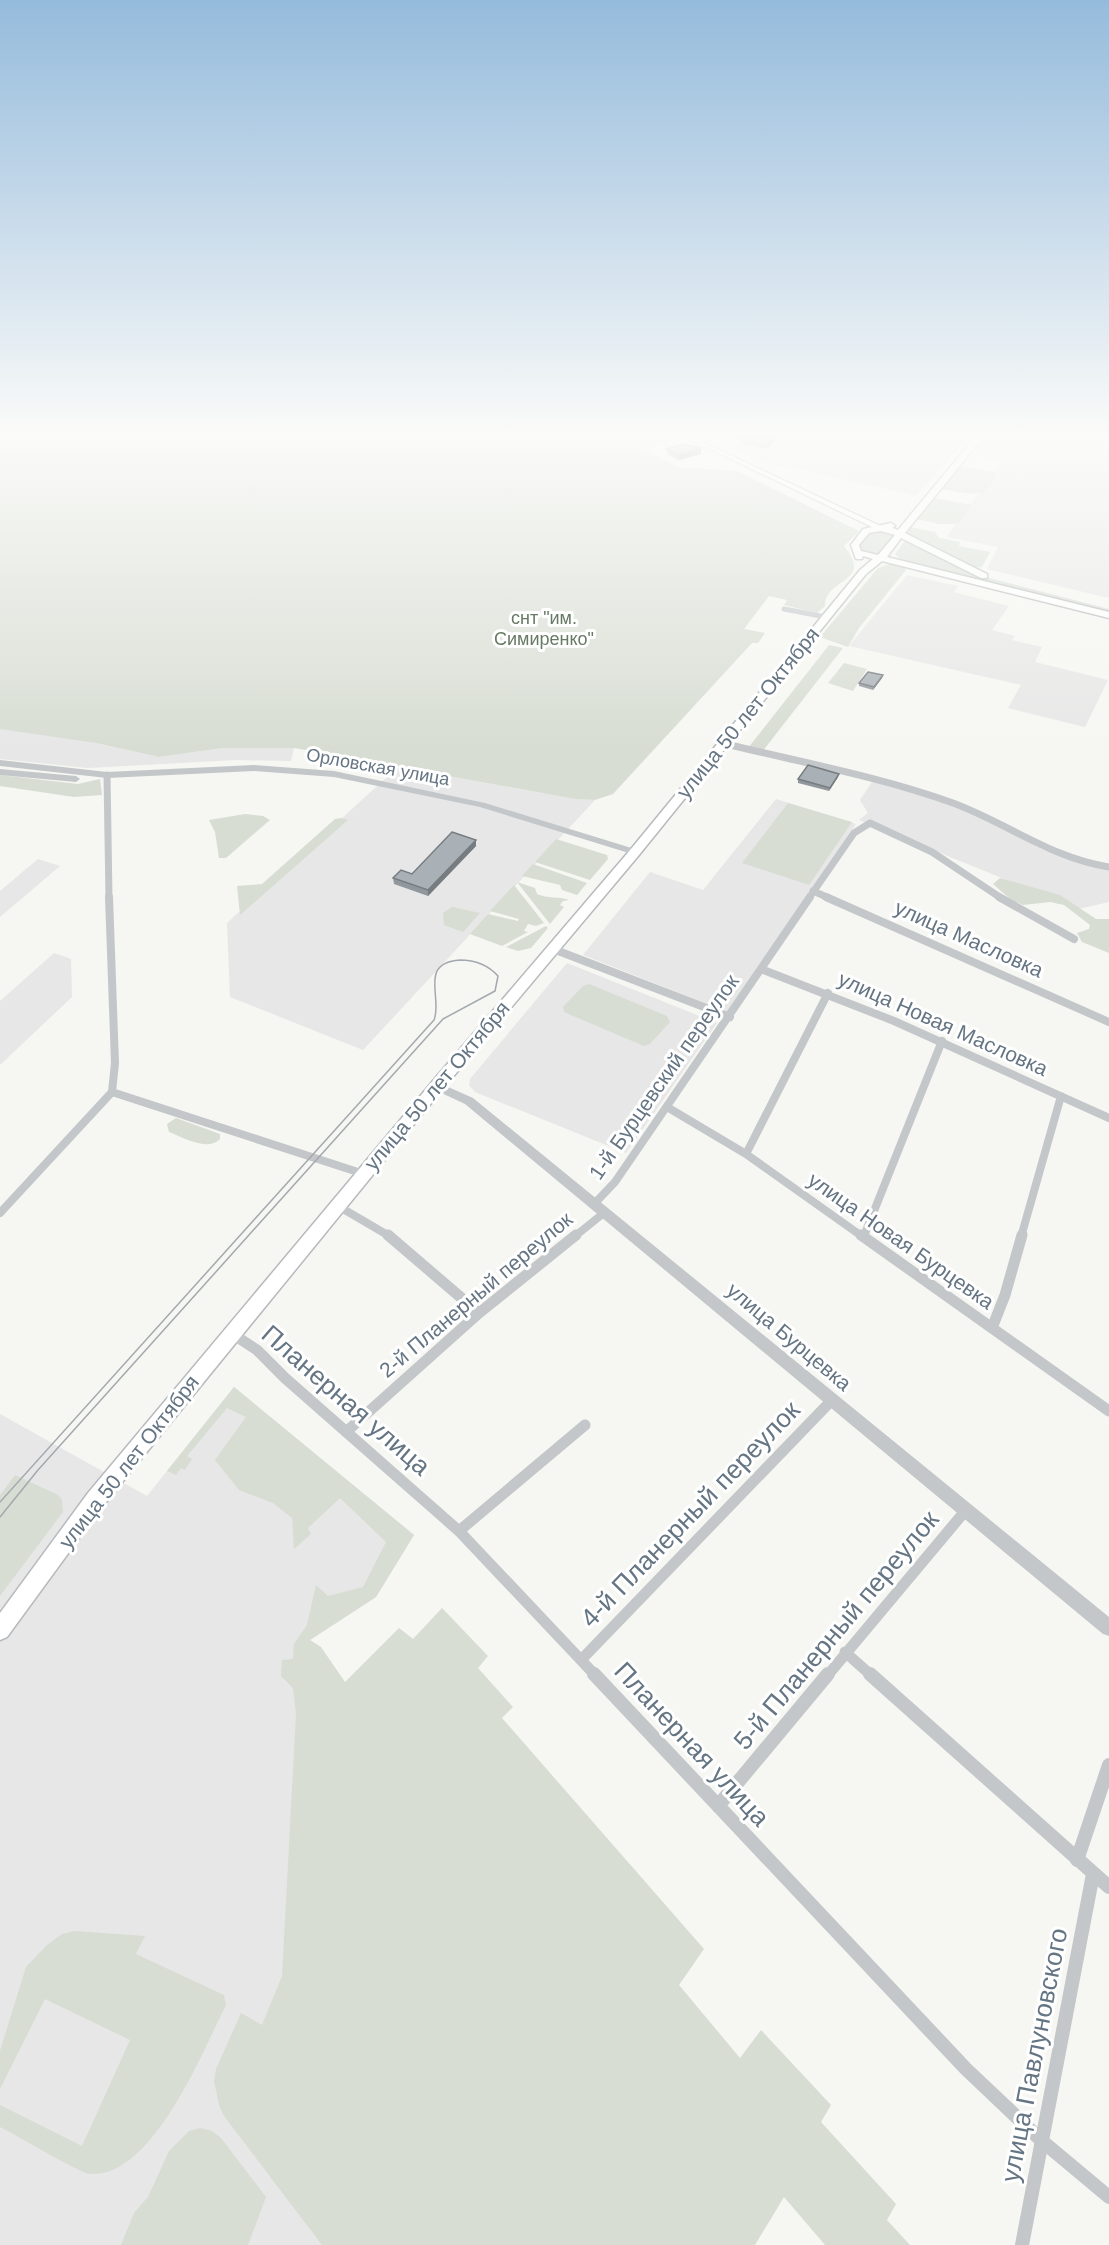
<svg xmlns="http://www.w3.org/2000/svg" width="1109" height="2245" font-family="Helvetica,sans-serif">
<style>
.built{fill:#e6e7e6}
.green{fill:#d7ddd3}
.lines{fill:none;stroke-linecap:round;stroke-linejoin:round}
.secondary-casing{stroke:#b6babe;stroke-width:2}
.primary-casing{stroke:#b6babe;stroke-width:3}
.minor-far4{stroke:#c3c7ca;stroke-width:5}
.minor-far3{stroke:#c3c7ca;stroke-width:7}
.minor-far2{stroke:#c3c7ca;stroke-width:8}
.minor-far1{stroke:#c3c7ca;stroke-width:11}
.minor{stroke:#c3c7ca;stroke-width:14}
.tertiary{fill:#c3c7ca;fill-rule:evenodd}
.secondary{fill:#fff;fill-rule:evenodd}
.primary{fill:#fff;fill-rule:evenodd}
.tram{stroke:#a4a9af;stroke-width:1.5}
.wall{fill:#91989d}
.shaded-wall{fill:#767c80}
.building{fill:#a9b1b7;stroke:#767c80;stroke-width:1.5}
.labels{text-anchor:middle;stroke-width:6;stroke-linejoin:round;paint-order:stroke}
.far-park-label{font-size:18px;fill:#687a64;stroke:#fff}
.far-street-label{font-size:18px;fill:#657583;stroke:#fff}
.street-label{font-size:21px;fill:#657583;stroke:#fff}
.near-street-label{font-size:26px;fill:#657583;stroke:#fff}
</style>
<rect width="100%" height="100%" fill="#f6f6f2"/>
<!-- built -->
<path class="built" d="M716 436H969L916 496 756 460 760 456 730 449 739 442Z
M986 436H1109V598L987 569 998 547 946 537 1003 461 971 454Z
M907 575 958 586 954 592 1009 606 992 630 1015 636 1012 640 1042 647 1035 662 1108 680 1085 727 1008 708 1021 685 849 646Z
M0 722 159 757 223 748H294L291 761 235 760 88 768 0 759Z
M398 767 575 799 595 800 363 1050 230 997 227 923Z
M872 782 949 803 998 824 1041 849 1100 868H1109V902L1078 909 859 820 868 813 860 800Z
M776 799 856 824 728 1012 583 955 650 872 703 890Z
M38 859 60 866 0 917V891Z
M54 953 71 959 72 997 0 1065V1001Z
M567 963 717 1023 626 1153 475 1092 469 1085 470 1079Z
M234 1387 414 1535 376 1597 310 1640 352 2245H0V1414L147 1496Z"/>
<!-- green -->
<path class="green" d="M0 436H667L670 437 668 441 643 448 679 467 737 471 859 531 844 546C875 583 824 578 825 606L817 613 784 605 787 600 769 596 744 629 765 633 758 643H752L613 794 595 800 575 799 294 748H223L159 757 96 743 0 729Z
M986 436H1023L1010 452 978 446Z
M961 466 995 472V478L984 492 970 494 941 489Z
M934 498 972 505 958 524H940L916 519Z
M910 527 935 532 939 538 960 542 959 546 990 552 982 567 974 568 908 535 907 531Z
M879 531 891 534 894 538 882 553 868 554 860 550 858 547 871 533Z
M904 542H908L974 574 1109 609V614L901 560 895 554Z
M890 564 903 566 906 570 859 628 848 647 820 637 878 568Z
M829 645 843 648 762 752 748 748Z
M844 663 867 669 853 691 828 683Z
M0 775 78 784 100 779 102 795 74 797 0 786Z
M788 803 852 822 809 885 742 863Z
M245 814 263 816 270 820 226 858H219L215 832 209 820Z
M341 818 348 820 240 915 237 886 262 884 335 819Z
M556 839 607 855 608 859 590 880 535 862Z
M533 864 587 883 577 895 562 890 560 885 522 876Z
M1000 878 1060 895 1096 919H1109V953L1082 942 1077 933 1089 929 1090 925 1064 905 1050 902 1023 905 1010 899 993 884Z
M517 882 535 888 537 894C548 899 558 896 569 900L563 901 560 905 564 907 550 924Z
M514 885 544 923 536 926 528 924 524 931 528 932 502 946 470 934 488 914 518 921 519 919 490 911Z
M452 907 480 913 463 932 444 925 443 913Z
M546 926 548 928 531 948 518 951 506 947Z
M589 984 667 1016 670 1022 650 1044 644 1046 564 1012 563 1007 583 986Z
M176 1118 220 1134V1139C207 1152 183 1137 169 1132L167 1124Z
M234 1387 414 1535 376 1597 310 1640 321 1647 345 1682 399 1628 413 1639 442 1608 488 1656 478 1668 513 1707 502 1718 704 1949 679 1985 740 2058 761 2030 831 2105 821 2122 896 2204 887 2220 910 2245H825L784 2197 755 2245H322L224 2116 219 2105 214 2081 216 2069 241 2013 262 2025 282 1976 296 1714 293 1688 281 1676 282 1660 293 1659 294 1644 307 1625 316 1585 328 1596 363 1587 386 1542 340 1498 308 1528 311 1534 294 1549 292 1518 273 1503 239 1490 215 1460 246 1417 227 1408 187 1456 192 1459 185 1470 181 1468 176 1475 167 1471Z
M15 1475 58 1495 62 1500 63 1512 0 1596V1495Z
M75 1931 145 1936 136 1954 224 1995 226 2005C203 2050 153 2178 90 2174 79 2173 15 2134 0 2127V2105L82 2146 130 2040 45 1999 0 2089V2051L26 1967 47 1945 62 1934Z
M200 2128 212 2131 221 2138 266 2197 248 2245H121L134 2213 148 2197 169 2151 189 2131Z"/>
<g class="lines">
<defs>
<path id="secondary" d="M683 436H690L885 528 878 530Z"/>
<path id="primary" d="M976 436H984L905 533 987 574V578H981L901 538 887 557 1109 612V618L882 561 866 574 639 855 442 1090 102 1507 7 1637 0 1640V1613L88 1493 432 1082 631 849 860 570 873 559 863 556 862 559H856L851 545 863 529 891 523 895 526 892 528 898 530ZM881 531 895 535 878 555 861 551 859 545 869 533Z"/>
</defs>
<!-- secondary casing -->
<use href="#secondary" class="secondary-casing"/>
<!-- primary casing -->
<use href="#primary" class="primary-casing"/>
<!-- minor-far4 -->
<path class="minor-far4" d="M784 609 826 617"/>
<!-- minor-far3 -->
<path class="minor-far3" d="M722 743C799 762 878 776 953 803 1007 823 1051 858 1109 867
M107 775 109 898
M813 891 829 898
M809 898 854 833 870 823 932 852 1001 898"/>
<!-- minor-far2 -->
<path class="minor-far2" d="M826 897 1109 1022
M999 897 1074 939
M553 949 730 1017
M761 969 894 1021 1109 1118
M112 1092 364 1174
M667 1107 746 1154 863 1237
M746 1154 828 993
M595 1203 615 1182 810 897
M338 1206 391 1237
M0 1213 112 1092 115 1063 109 897
M864 1236 942 1041
M574 1237 605 1212
M1021 1237 1061 1096"/>
<!-- minor-far1 -->
<path class="minor-far1" d="M388 1235 479 1313
M861 1235 1109 1411
M992 1328 1005 1295 1022 1235
M231 1333 257 1350 285 1378 459 1531 596 1676
M346 1432 479 1313 576 1235
M459 1531 585 1425
M845 1652 872 1676
M581 1660 832 1400
M827 1676 966 1510"/>
<!-- minor -->
<path class="minor" d="M594 1674 966 2069 1042 2141 1109 2197
M870 1674 1109 1887
M718 1806 828 1674
M1077 1860 1109 1765
M1022 2245 1093 1874"/>
<!-- tertiary -->
<path class="tertiary" d="M0 760 107 772 254 765 334 771 485 803 638 850 640 852 638 854H632L480 807 334 777 254 771 107 778 0 766Z
M0 769 76 776 80 779 76 782 0 775Z
M437 1082 473 1098 1109 1617V1636L1103 1634 465 1104 433 1089 431 1086Z"/>
<!-- secondary -->
<use href="#secondary" class="secondary"/>
<!-- primary -->
<use href="#primary" class="primary"/>
<!-- tram -->
<path class="tram" d="M0 1502 434 1020C443 998 418 963 460 960 475 960 488 965 498 976L495 991 443 1019 38 1470 0 1517"/>
</g>
<!-- wall -->
<path class="wall" d="M743 436H779L778 439 766 449 739 443V438Z
M667 449 701 454 679 460 667 454Z
M883 675 882 678 873 690 859 686V683Z
M838 777 829 791 798 783V779Z
M476 846 428 896 394 884 393 878 412 874Z"/>
<!-- shaded-wall -->
<path class="shaded-wall" d="M777 436H779L778 439 766 449V444Z
M701 448V454L679 460 680 455Z
M883 675 882 678 873 690 874 687Z
M839 774 838 777 829 791 830 788Z
M476 840V846L428 896V890Z"/>
<!-- building -->
<path class="building" d="M743 436H777L766 444 739 438Z
M683 444 701 448 680 455 667 449Z
M868 672 883 675 874 687 859 683Z
M808 765 839 774 830 788 798 779Z
M452 832 476 840 428 890 393 878 401 870 412 874Z"/>
<!-- sky -->
<linearGradient id="sky" x2="0" y2="1"><stop stop-color="#95bbdc"/><stop offset="0.58" stop-color="#fbfbf9"/><stop offset="1" stop-color="#fbfbf9" stop-opacity="0"/></linearGradient>
<rect width="1109" height="750" fill="url(#sky)"/>
<g class="labels">
<!-- far-park labels -->
<g class="far-park-label">
<text x="544" y="624">снт "им.<tspan x="544" dy="21">Симиренко"</tspan></text>
</g>
<!-- far-street labels -->
<g class="far-street-label">
<text transform="translate(378 767) rotate(10)" y="6">Орловская улица</text>
</g>
<!-- street labels -->
<g class="street-label">
<text transform="translate(748 713) rotate(-51)" y="7">улица 50 лет Октября</text>
<text transform="translate(969 939) rotate(24)" y="7">улица Масловка</text>
<text transform="translate(943 1024) rotate(24)" y="7">улица Новая Масловка</text>
<text transform="translate(664 1077) rotate(-55)" y="7">1-й Бурцевский переулок</text>
<text transform="translate(437 1086) rotate(-50)" y="7">улица 50 лет Октября</text>
<text transform="translate(901 1241) rotate(35)" y="7">улица Новая Бурцевка</text>
<text transform="translate(476 1295) rotate(-40)" y="7">2-й Планерный переулок</text>
<text transform="translate(789 1337) rotate(40)" y="7">улица Бурцевка</text>
<text transform="translate(129 1462) rotate(-52)" y="7">улица 50 лет Октября</text>
</g>
<!-- near-street labels -->
<g class="near-street-label">
<text transform="translate(346 1400) rotate(41)" y="9">Планерная улица</text>
<text transform="translate(690 1514) rotate(-46)" y="9">4-й Планерный переулок</text>
<text transform="translate(836 1630) rotate(-50)" y="9">5-й Планерный переулок</text>
<text transform="translate(692 1744) rotate(47)" y="9">Планерная улица</text>
<text transform="translate(1034 2055) rotate(-79)" y="9">улица Павлуновского</text>
</g>
</g>
</svg>
